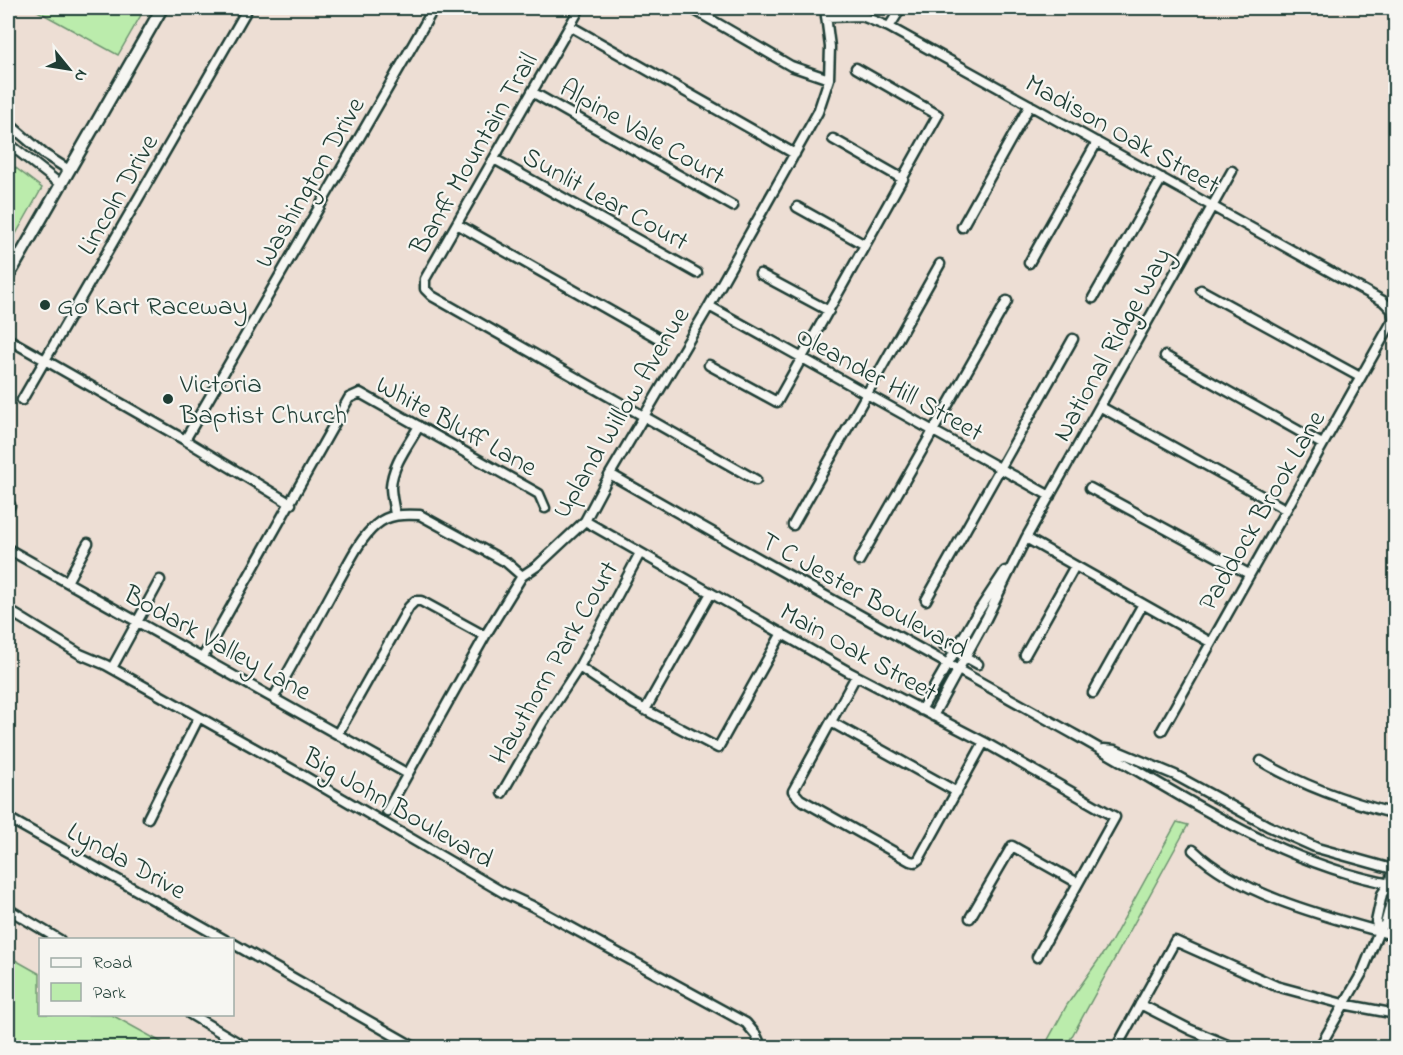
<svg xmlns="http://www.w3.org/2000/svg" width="1403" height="1055" font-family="'Indie Flower',sans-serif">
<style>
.green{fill:#bbecac;stroke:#6d9470;stroke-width:1.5}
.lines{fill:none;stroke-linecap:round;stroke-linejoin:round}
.minor-casing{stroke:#1f3d34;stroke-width:13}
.major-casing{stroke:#1f3d34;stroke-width:15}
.minor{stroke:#f6f6f2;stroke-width:8}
.major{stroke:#f6f6f2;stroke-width:10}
.poi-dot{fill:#1f3d34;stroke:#f6f6f2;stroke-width:2}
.labels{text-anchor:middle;stroke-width:4.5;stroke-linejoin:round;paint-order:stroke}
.street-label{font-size:27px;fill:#1f3d34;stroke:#f6f6f2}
.poi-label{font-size:27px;fill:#1f3d34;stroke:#f6f6f2;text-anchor:start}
</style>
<rect width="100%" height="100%" fill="#edded4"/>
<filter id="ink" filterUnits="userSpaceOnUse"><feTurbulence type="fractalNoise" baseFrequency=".0167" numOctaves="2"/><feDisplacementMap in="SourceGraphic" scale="12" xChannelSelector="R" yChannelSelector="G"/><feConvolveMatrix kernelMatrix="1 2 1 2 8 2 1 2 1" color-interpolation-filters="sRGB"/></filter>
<g filter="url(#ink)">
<!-- green -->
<path class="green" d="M32 8H145L118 55Z
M8 162 42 188 8 248Z
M1177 822 1188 825 1066 1047H1044L1067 1005 1111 942Z
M8 956 40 974V1014L112 1015 170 1047H8Z"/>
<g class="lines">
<defs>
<path id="minor" d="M580 8 425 279V289L432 296 756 480
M691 8 791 66 829 79
M1389 8 1396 11
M826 17 862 16 889 27 1383 301 1392 310 1393 320 1162 730
M570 26 795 154
M889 27 901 8
M532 92 733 206
M8 123 44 154 69 170
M833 139 903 179
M8 143 60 184
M494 159 697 273
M797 207 865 245
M457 224 658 338
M962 227 1030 105
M1029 263 1097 142
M760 274 829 311
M1201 290 1360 377
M1093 298 1162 178
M709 306 1050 496
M8 339 185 440 291 504
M1165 356 1322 444
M709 365 777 402 938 115 856 68
M22 400 248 8
M1101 407 1285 509
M185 440 434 8
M610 474C765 563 921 649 1077 736 1180 793 1277 864 1396 885
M1090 488 1249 574
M8 509 10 505
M395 515C394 506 391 496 391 487 392 465 409 444 419 426
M585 521 849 672 984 742 1115 817 1037 957
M793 525 940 264
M1026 538 1210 642
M8 549 408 774
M859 561 1007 301
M67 582 88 543
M926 600 1073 339
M8 610 80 654 106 665 304 776 504 893 532 906 746 1023 756 1035 762 1048
M944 645 978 664
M1025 655 1075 566
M203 657 349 398 360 393 539 494 545 508
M579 667 634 704 718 748 782 633
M112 668 160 580
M856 676 793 791 800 799 910 861 915 862 919 859 984 742
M1093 693 1143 604
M274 697C295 660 315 624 335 587 347 567 358 540 376 525 388 514 404 514 420 515L506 562 522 576
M645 710 711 593
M921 710 976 615 1005 571
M933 716 986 619 1026 538 1232 171
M831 722 957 792
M338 733 409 607 415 601H421L485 636
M1104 749 1115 750 1175 775 1268 826 1317 848 1396 870
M1261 761C1303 786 1348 802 1396 814
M502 793 543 722 579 667 640 553
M387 811 485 636 522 576 537 566 585 521 610 474 709 306 818 112 829 79 830 47 825 8
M8 818 225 940
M148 818 199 717
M1193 850C1242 897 1332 918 1396 936
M8 909 60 940
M970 918 1012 846 1078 883
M1379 931 1376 922 1382 894 1389 884 1396 858
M232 943 416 1048
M1140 1004 1191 1030 1235 1048
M190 1014 247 1048
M1116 1048 1175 941 1276 986 1343 1004 1396 1014
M1319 1048 1362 973 1379 931 1385 924 1393 895 1389 884"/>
<path id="major" d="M8 277 162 8"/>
</defs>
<!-- minor casing -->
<use href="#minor" class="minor-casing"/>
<!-- major casing -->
<use href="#major" class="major-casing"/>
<!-- minor -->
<use href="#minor" class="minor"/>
<!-- major -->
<use href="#major" class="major"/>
</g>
</g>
<!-- markers -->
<g class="poi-dot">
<circle cx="45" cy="305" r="6"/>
<circle cx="168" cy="399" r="6"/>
</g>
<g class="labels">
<!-- street labels -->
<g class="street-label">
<text transform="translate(643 131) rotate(30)" y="9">Alpine Vale Court</text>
<text transform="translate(1123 133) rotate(29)" y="9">Madison Oak Street</text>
<text transform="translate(473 153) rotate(-60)" y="9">Banff Mountain Trail</text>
<text transform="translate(309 182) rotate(-60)" y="9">Washington Drive</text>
<text transform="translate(117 194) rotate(-60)" y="9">Lincoln Drive</text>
<text transform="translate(606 198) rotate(29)" y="9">Sunlit Lear Court</text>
<text transform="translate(1111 344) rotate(-61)" y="9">National Ridge Way</text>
<text transform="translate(890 383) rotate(29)" y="9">Oleander Hill Street</text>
<text transform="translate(620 412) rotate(-59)" y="9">Upland Willow Avenue</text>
<text transform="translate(457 425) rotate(29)" y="9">White Bluff Lane</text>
<text transform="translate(1261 510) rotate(-60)" y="9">Paddock Brook Lane</text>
<text transform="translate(865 594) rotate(29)" y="9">T C Jester Boulevard</text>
<text transform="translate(218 642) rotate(29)" y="9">Bodark Valley Lane</text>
<text transform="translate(859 651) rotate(29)" y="9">Main Oak Street</text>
<text transform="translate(553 662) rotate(-60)" y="9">Hawthorn Park Court</text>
<text transform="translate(399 807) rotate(30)" y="9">Big John Boulevard</text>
<text transform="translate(127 860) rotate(29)" y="9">Lynda Drive</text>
</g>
<!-- poi labels -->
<g class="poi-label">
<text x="57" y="314">Go Kart Raceway</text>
<text x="180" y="392">Victoria<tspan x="180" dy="31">Baptist Church</tspan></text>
</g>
</g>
<!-- margin -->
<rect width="1403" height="1055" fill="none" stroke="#f6f6f2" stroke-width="30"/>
<rect x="15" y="15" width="1373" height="1025" fill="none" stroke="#1f3d34" stroke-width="2" filter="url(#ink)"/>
<!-- legend -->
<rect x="39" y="938" width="195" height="78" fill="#f6f6f2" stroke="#a0aca6" stroke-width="1.5"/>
<rect x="51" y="958" width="30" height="9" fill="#f6f6f2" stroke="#a0aca6" stroke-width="1.5"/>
<text x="93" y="968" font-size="18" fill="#1f3d34">Road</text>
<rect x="51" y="983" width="30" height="18" fill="#bbecac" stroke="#a0aca6" stroke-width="1.5"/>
<text x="93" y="998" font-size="18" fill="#1f3d34">Park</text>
<!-- north arrow -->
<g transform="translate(69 69) rotate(120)" stroke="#f6f6f2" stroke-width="4.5" paint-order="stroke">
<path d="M0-4.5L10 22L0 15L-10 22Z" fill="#1f3d34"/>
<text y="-9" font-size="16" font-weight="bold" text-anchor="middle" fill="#1f3d34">N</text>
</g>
</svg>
